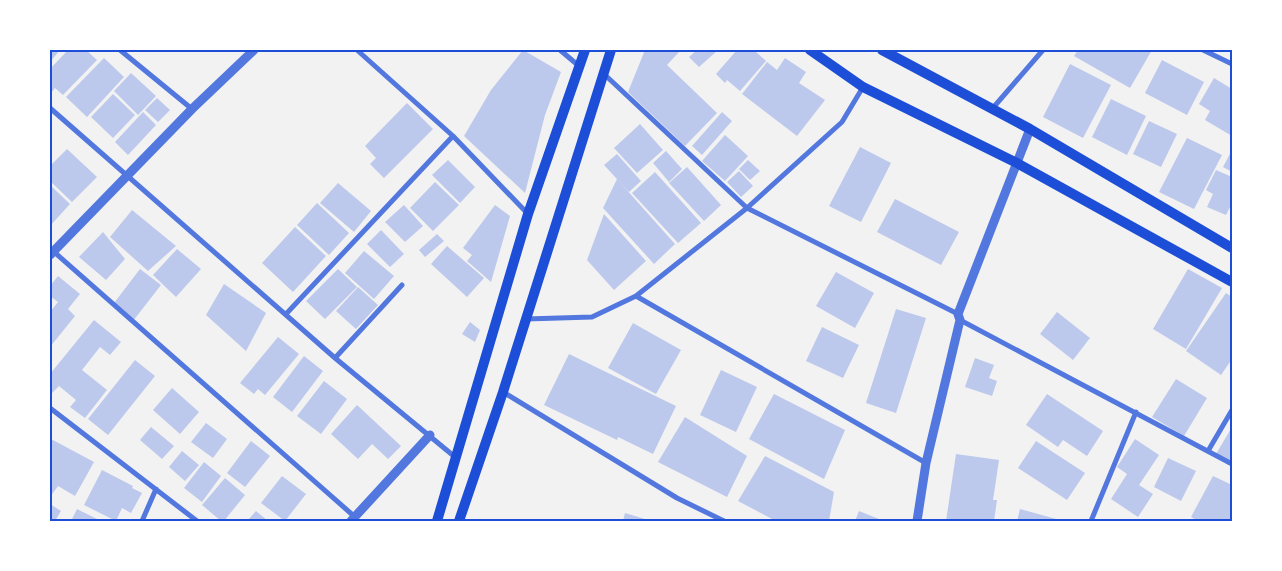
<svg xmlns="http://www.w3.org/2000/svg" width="1282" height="571" font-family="Helvetica,sans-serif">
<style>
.building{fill:#bdc9ec}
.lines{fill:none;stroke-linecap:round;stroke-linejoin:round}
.minor{stroke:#5277de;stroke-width:5}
.tertiary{stroke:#5277de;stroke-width:9}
.secondary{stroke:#1d4ed8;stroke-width:10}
.neatline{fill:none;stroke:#1d4ed8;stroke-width:2}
</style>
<rect width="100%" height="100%" fill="#f2f2f2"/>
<!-- building -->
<path class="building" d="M50 50H60L50 62Z
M68 50H86L97 60 63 95 55 88 50 94V69Z
M523 50 561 72 545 115 525 193 464 136 491 90Z
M645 50H677L679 52 667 65 717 113 685 146 628 92Z
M697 50H718L699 67 689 57Z
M737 50H754L766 61 740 91 727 80 725 83 716 74Z
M1078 50H1152L1130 88 1074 56Z
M104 58 124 77 87 117 66 97Z
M785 58 806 72 799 83 825 100 797 136 742 94 767 62 777 70Z
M1162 60 1204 82 1187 115 1145 93Z
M1070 64 1111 85 1083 138 1043 117Z
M131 73 156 96 138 115 114 91Z
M1214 78 1232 89V136L1205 120 1210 111 1199 104Z
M113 94 135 115 113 138 91 117Z
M157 98 170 110 158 122 145 110Z
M1111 99 1146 116 1127 155 1092 137Z
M407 103 433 129 384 178 370 164 376 158 365 146Z
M143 112 156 125 128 155 115 142Z
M722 112 732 121 702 155 692 146Z
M1149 121 1177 134 1161 167 1133 154Z
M640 124 663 150 637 173 614 148Z
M725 135 748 156 725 181 702 161Z
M1187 138 1222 155 1194 209 1159 192Z
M860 147 891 163 861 222 829 206Z
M67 149 97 177 72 202 50 181V166Z
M1232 150V172L1223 167Z
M666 151 682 169 669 182 653 163Z
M617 154 641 181 629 192 604 165Z
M448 160 475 187 460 203 432 175Z
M748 160 760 171 750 180 739 169Z
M687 167 721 205 704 221 669 183Z
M1216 170 1232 177V203L1226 215 1207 207 1213 194 1206 190Z
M739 171 753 186 741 197 727 182Z
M655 172 701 223 678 243 632 193Z
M617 179 675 244 654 264 603 208Z
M435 182 459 205 433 231 410 208Z
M338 183 371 211 354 232 320 203Z
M50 185 70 204 50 226Z
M895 199 959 232 941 265 877 232Z
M317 203 349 233 329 255 297 225Z
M404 205 423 226 405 242 385 222Z
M495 205 510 216 491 282 467 261 472 255 463 248Z
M132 210 176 246 148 271 110 237Z
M604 214 646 261 614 290 587 260Z
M295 227 326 256 293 292 262 263Z
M381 230 404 254 390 267 367 244Z
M103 232 125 259 106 280 79 257Z
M437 234 444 241 425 257 419 250Z
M447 246 484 278 467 297 431 264Z
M177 249 201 269 176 297 153 275Z
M364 251 394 276 374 299 345 273Z
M140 269 161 285 133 321 114 303Z
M338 269 357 287 325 319 306 301Z
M1188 269 1222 288 1186 349 1153 329Z
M836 272 874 293 855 328 816 306Z
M58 276 80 294 68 309 75 316 50 347V312L58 302 50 296V286Z
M224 284 266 313 246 351 206 315Z
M358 287 378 305 356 329 336 311Z
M1226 293 1232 297V359L1221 375 1186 351Z
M896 309 926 318 896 413 866 403Z
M1057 312 1090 338 1073 360 1040 334Z
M94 320 121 342 110 355 100 347 82 370 107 390 85 418 70 407 76 400 59 386 50 395V374Z
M470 322 480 330 475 342 462 334Z
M633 323 681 350 656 394 608 368Z
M822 327 859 345 843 378 806 361Z
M278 337 299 354 265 395 258 389 254 394 240 383Z
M569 354 676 406 653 454 618 437 617 440 544 405Z
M304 356 323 371 292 412 273 397Z
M975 358 994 365 989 378 997 381 992 396 965 387Z
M135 360 155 376 108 435 88 419Z
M721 370 757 387 736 432 700 415Z
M1176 379 1207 398 1184 436 1152 417Z
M324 381 347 399 321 434 297 416Z
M172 388 199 412 180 434 153 410Z
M774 394 845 430 824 479 749 439Z
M1047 394 1103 431 1087 456 1063 440 1058 447 1026 425Z
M357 405 401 446 388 459 372 444 358 459 331 434Z
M685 417 747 456 727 497 658 462Z
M206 423 227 439 213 458 191 442Z
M151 427 174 446 162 459 140 440Z
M1232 427V463L1216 454Z
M51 439 94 462 75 496 58 486 50 497Z
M1135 439 1159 455 1139 485 1153 494 1138 517 1111 499 1127 474 1117 467Z
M251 441 270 456 245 487 227 473Z
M1036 441 1085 473 1067 500 1018 468Z
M182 451 199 465 185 481 169 467Z
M956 454 999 460 993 500H997L994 521H946Z
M765 456 834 492 829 521H776L738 501Z
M1168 458 1196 471 1181 501 1154 487Z
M204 462 221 476 202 502 184 488Z
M102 470 133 486 132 488 142 493 131 513 122 508 116 521 84 505Z
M282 476 306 494 285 521 261 503Z
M1213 476 1232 485V521H1198L1191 517Z
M225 478 245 495 224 521H221L202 505Z
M50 504 61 511 55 521H50Z
M77 509 101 521H71Z
M1020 509 1060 520V521H1017Z
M256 511 268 521H247Z
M859 511 884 521H855Z
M625 513 645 519 644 521H623Z"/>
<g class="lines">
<!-- minor -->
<path class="minor" d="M120 50 192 109
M357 50 453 136 527 213
M560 50 579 66
M1203 50 1232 64
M604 74 747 208 958 314
M50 108 335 358 455 457
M992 109 1043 50
M53 251 355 517
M636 296 926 463
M286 314 453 136
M526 319 592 317 636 296 747 208 842 122 863 87
M960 320 1232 464
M335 358 402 285
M503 392 677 498 724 521
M50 408 197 521
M1208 451 1232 410
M142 521 156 489
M1091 521 1136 412"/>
<!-- tertiary -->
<path class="tertiary" d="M50 255 192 109 254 50
M351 521 430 435
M917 521 926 463 960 320 958 314 1030 129"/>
<!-- secondary -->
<path class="secondary" d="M810 50 863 87 1017 163 1232 282
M882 50 1030 129 1232 248
M437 521 528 214 585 50
M459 521 503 392 611 50"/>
</g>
<!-- border -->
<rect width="1282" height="571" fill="none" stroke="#ffffff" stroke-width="102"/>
<rect x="51" y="51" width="1180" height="469" class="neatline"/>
</svg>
